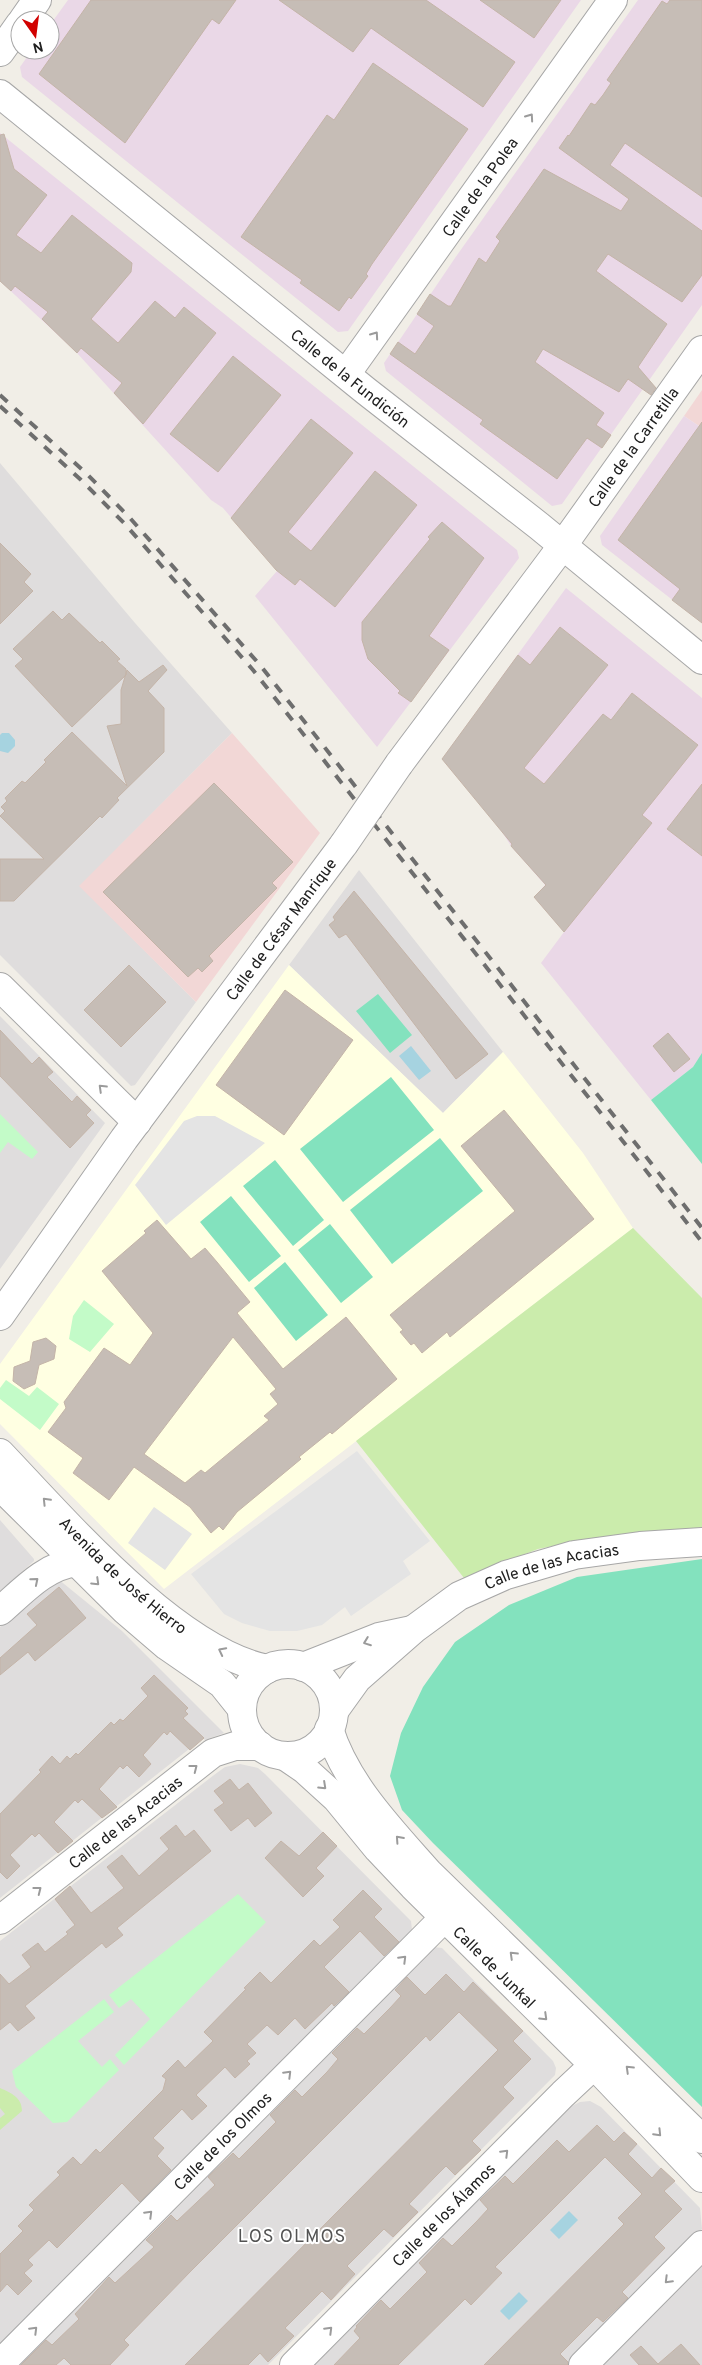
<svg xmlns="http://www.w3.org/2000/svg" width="702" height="2365" font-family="Overpass,sans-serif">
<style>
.residential{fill:#dfdddd}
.commercial{fill:#f2d7d6}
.industrial{fill:#ead8e7}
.education{fill:#ffffe2}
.grass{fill:#cbecac}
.park{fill:#c3fbc8}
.pitch{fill:#83e2be}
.parking{fill:#e4e4e4}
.water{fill:#a6d3e0}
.building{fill:#c6bdb6;stroke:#c4b4a8;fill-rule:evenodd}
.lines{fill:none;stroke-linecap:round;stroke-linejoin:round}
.minor-casing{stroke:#a7a7a7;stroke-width:30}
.minor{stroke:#fff;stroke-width:28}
.rail{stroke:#6e6e6e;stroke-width:4;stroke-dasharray:10 10;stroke-linecap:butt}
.minor-bridge-casing{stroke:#a7a7a7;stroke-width:30;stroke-linecap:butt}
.minor-bridge{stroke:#fff;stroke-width:28}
.oneway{stroke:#9b9b9b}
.labels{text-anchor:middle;stroke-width:4;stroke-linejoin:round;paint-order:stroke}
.street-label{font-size:16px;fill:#202020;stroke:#fff}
.neighbourhood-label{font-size:18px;letter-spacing:1px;fill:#535353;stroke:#fff}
</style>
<rect width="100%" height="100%" fill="#f1eee7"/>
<!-- residential -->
<path class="residential" d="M0 463 135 623 232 733 80 886 196 1002 135 1085 131 1086 0 955Z
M359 870 503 1052 443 1113 289 965Z
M0 1016 105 1123 0 1269Z
M0 1520 34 1559V1561L0 1591Z
M58 1579 122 1631 224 1733 205 1740 203 1738 0 1898V1627Z
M240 1764 258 1768 265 1774 411 1921 412 1930 0 2347V1941L214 1775 225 1767Z
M433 1947 442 1948 553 2061 556 2068 555 2075 268 2365H14Z
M590 2101 601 2107 700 2208 702 2229 567 2365H313L572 2106 580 2102Z
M702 2262V2365H600Z"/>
<!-- commercial -->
<path class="commercial" d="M702 390V428L684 416Z
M232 733 320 833 196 1002 79 886Z"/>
<!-- industrial -->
<path class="industrial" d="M68 0H581L348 331 338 332 22 77 20 67 32 50H50V25Z
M638 0H702V305L562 504 552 506 386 371 384 363 455 258Z
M0 133 517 550 519 558 377 747 255 596 277 571 223 508 211 500 77 353 0 281Z
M684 416 702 428V623L602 545 600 536Z
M566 588 702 698V1054L693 1067 651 1100 541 963 564 932 534 897 545 885 511 846 499 827 442 759Z"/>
<!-- education -->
<path class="education" d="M289 965 443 1113 503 1052 583 1153 633 1228 164 1589 0 1424V1364Z"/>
<!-- grass -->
<path class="grass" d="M633 1228 702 1298V1530L583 1540 538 1549 464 1578 356 1441Z
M0 2088C11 2093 22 2097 22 2111L0 2130V2118L5 2114 0 2108Z"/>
<!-- park -->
<path class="park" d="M0 1114 38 1152 32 1159 8 1142 0 1153Z
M84 1300 114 1324 90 1352 69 1339 73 1316Z
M6 1380 29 1396 37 1387 59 1404 40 1430 0 1399V1388Z
M238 1894 266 1922 124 2065 115 2055 150 2019 131 1999 119 2008 109 1995Z
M104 1999 114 2012 78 2041 102 2067 110 2059 119 2070 67 2122 53 2123 16 2087 12 2071Z"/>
<!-- pitch -->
<path class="pitch" d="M378 994 412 1035 390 1053 356 1011Z
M702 1053V1164L651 1100 693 1067Z
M391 1077 434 1130 343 1202 300 1149Z
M440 1138 483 1191 392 1264 350 1210Z
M275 1160 324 1220 293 1246 243 1186Z
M231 1196 281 1256 249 1282 200 1222Z
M330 1224 373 1277 341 1303 298 1250Z
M285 1262 328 1315 296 1341 254 1288Z
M702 1559V2107L433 1843 402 1810 390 1776 401 1733 423 1687 455 1642 509 1605 577 1577Z"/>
<!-- parking -->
<path class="parking" d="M197 1116H215L265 1143 166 1225 135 1185 184 1121Z
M357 1451 430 1541 403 1561 411 1574 351 1616 345 1607 322 1625 297 1631H270L242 1623 224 1614 191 1574Z
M154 1507 192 1534 165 1570 128 1543Z"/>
<!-- water -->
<path class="water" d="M2 733H9L15 740V746L8 753 0 751V735Z
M411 1046 431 1071 419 1080 399 1056Z
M569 2211 578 2220 559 2239 550 2230Z
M519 2292 528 2301 509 2320 500 2311Z"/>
<!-- building -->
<path class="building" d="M91 0H236L219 24 212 19 125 143 39 74Z
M279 0H426L515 62 483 107 371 28 353 52Z
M480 0H561L534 38Z
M670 0H702V197L625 143 610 165 702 231V275L682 302 608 254 596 271 667 324 638 367 656 388 651 395 628 379 619 392 543 349 535 362 604 413 596 425 611 435 602 448 587 438 557 479 480 424 483 420 390 354 398 342 415 354 434 326 417 314 430 294 448 306H451L479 258 486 263 500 241 496 237 544 169 621 211 629 199 559 148 568 135 569 136 591 103 595 105 603 95 611 83 607 80 662 1 667 4Z
M373 63 468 129 372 264 366 274 368 276 351 299 349 297 339 311 300 283 302 280 241 237 327 115 334 120Z
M4 134 14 169 47 195 16 235 41 253 72 215 132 263 131 272 91 319 118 343 155 301 175 318 184 307 216 333 143 424 114 393 122 383 81 348 77 353 42 319 48 312 15 286 11 291 0 281V135Z
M233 356 281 395 218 472 170 434Z
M311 419 353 453 288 532 311 551 375 471 417 505 335 607 300 579 295 585 276 570 231 518Z
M702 422V623L672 600 680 589 618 540Z
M442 522 484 558 429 636 449 650 411 702 398 693 400 691 368 659 362 640V622L430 539 428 537Z
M0 543 31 574 24 582 33 591 0 624Z
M53 611 62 620 69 613 100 643 102 641 120 659 117 661 126 669V675L72 727 15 666 23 659 13 649Z
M560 627 608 665 524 768 544 784 603 714 611 720 632 693 698 745 642 815 652 823 564 932 534 897 546 885 511 846 512 844 442 759 518 655 530 665Z
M163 665 167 670 148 691 164 708V752L117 798 119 800 102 818 100 816 14 901H0V859H44L0 816 5 811 1 807 7 801 5 798 22 781 25 783 46 762 44 760 72 732 127 786 107 726 121 724V690L127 670 139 682Z
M214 783 293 862 272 883 277 888 209 956 213 961 202 972 198 968 188 977 103 892Z
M702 784V856L667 829Z
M354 891 488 1054 456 1079 346 934 339 938 329 925 335 920 333 917Z
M129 965 166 1002 121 1047 84 1010Z
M285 990 353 1040 284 1135 216 1085Z
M0 1030 32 1064 39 1057 53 1072 47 1077 72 1102 77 1096 91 1110 86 1115 94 1123 70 1148 0 1076Z
M668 1033 690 1059 674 1072 653 1046Z
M504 1110 594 1219 450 1337 447 1332 422 1353 414 1343 411 1345 400 1332 403 1330 390 1315 515 1211 461 1146Z
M157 1220 191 1259 205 1248 217 1262 250 1302 237 1313 283 1369 346 1317 397 1379 332 1434 330 1432 299 1457 301 1459 237 1512 223 1530 219 1526 211 1533 190 1507 134 1467 109 1500 73 1473 83 1458 48 1432 66 1408 64 1402 104 1348 130 1365 153 1333 102 1271 146 1233 144 1231ZM233 1337 276 1389 270 1394 278 1404 264 1416 269 1420 205 1473 201 1470 185 1483 144 1454Z
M46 1338 56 1346 54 1359 39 1365 35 1384 24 1389 13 1381 14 1367 30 1361 33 1342Z
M59 1587 86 1618 35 1661 28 1652 0 1675V1658L37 1625 27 1614Z
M154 1675 188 1708 185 1711 188 1714 183 1718 204 1738 190 1750 170 1731 167 1735 164 1732 143 1755 151 1764 139 1777 127 1765 123 1769 120 1766 99 1789 117 1807 102 1818 82 1799 78 1803 75 1800 54 1822 73 1841 58 1853 39 1833 35 1837 32 1834 10 1855 20 1866 7 1879 0 1872V1814L41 1772 39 1770 52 1756 60 1764 67 1756 70 1759 76 1753 78 1755 111 1722 114 1725 120 1719 123 1721 148 1696 141 1688Z
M230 1779 239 1790 248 1783 272 1813 255 1827 248 1818 231 1831 214 1810 224 1803 214 1791Z
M176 1825 185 1837 194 1830 211 1851 117 1928 123 1935 106 1948 102 1943 25 2006 35 2018 18 2031 10 2022 0 2030V1974L9 1984 31 1967 22 1955 38 1943 45 1952 68 1934 66 1932 75 1925 55 1899 70 1886 91 1913 124 1888 107 1867 122 1855 139 1876 169 1849 160 1838Z
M323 1832 337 1846 316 1868 324 1876 303 1897 265 1858 281 1841 299 1856Z
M363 1890 382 1909 374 1917 399 1942 384 1956 360 1931 324 1967 349 1992 334 2006 332 2003 305 2029 295 2018 278 2035 267 2025 247 2044 256 2053 247 2061 250 2064 235 2078 225 2067 196 2095 207 2106 192 2120 182 2109 153 2138 164 2148 157 2156 171 2170 140 2202 122 2183 57 2248 49 2240 28 2260 33 2265 24 2273 32 2281 18 2295 7 2284 0 2292V2254L23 2231 18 2226 34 2210 29 2205 60 2175 57 2172 73 2157 81 2165 96 2149 100 2153 163 2090 166 2079 162 2076 178 2060 185 2068 213 2041 204 2032 246 1989 244 1988 260 1972 271 1983 314 1940 320 1946 340 1927 333 1920Z
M446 1974 464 1992 473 1982 523 2031 513 2041 531 2059 503 2087 514 2098 472 2141 481 2150 455 2175 446 2166 434 2178 409 2204 418 2212 393 2237 384 2229 347 2266 355 2274 331 2300 322 2291 285 2328 294 2336 268 2362 260 2353 248 2365H185L498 2050 459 2012 430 2041 426 2036 191 2271 124 2340 129 2345 110 2365H71L64 2358 56 2365H21L46 2340 52 2345 79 2319 75 2314 109 2277 115 2283 154 2247 146 2240 171 2215 177 2221 215 2185 208 2177 233 2153 239 2159 276 2122 270 2115 295 2090 302 2097 327 2072 338 2059 332 2053 357 2028 364 2034 390 2008 401 1996 395 1990 407 1977 425 1995Z
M597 2125 614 2142 624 2132 637 2144 628 2154 652 2178 661 2168 675 2181 664 2191 682 2209 654 2237 665 2248 622 2292 628 2298 603 2322 597 2317 560 2354 568 2362V2365H484L624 2224 618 2218 642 2194 605 2157 495 2267 502 2273 471 2305 465 2299 398 2365H334L360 2338 354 2331 357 2327 356 2326 381 2300 390 2309 427 2272 419 2263 443 2238 452 2246 477 2221 488 2209 480 2200 505 2176 513 2184 557 2140 569 2152Z
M681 2344 700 2365H639L630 2355 641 2346 658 2364Z"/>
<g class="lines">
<defs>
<g id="minor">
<path d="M23 20 37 0"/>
<path d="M0 52 20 24"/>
<path id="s1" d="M0 94 366 391 539 526 702 660"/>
<path id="s2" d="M346 374 613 0"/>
<path id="s3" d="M399 764 563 545 702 350"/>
<path d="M0 987 137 1122"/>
<path id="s4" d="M0 1316 124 1139 344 844"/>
<path id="s5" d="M0 1453C64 1520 175 1650 267 1669"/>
<path d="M0 1486 125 1610 167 1646 222 1684 242 1709"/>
<path d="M0 1611C23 1591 45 1566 76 1562"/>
<circle cx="288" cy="1710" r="46"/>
<path d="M303 1667 379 1637 412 1630"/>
<path id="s6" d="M334 1711 357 1679 414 1629 459 1596 506 1575 574 1555 640 1546 702 1542"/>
<path d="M329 1729C346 1784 391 1830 428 1872L702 2139"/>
<path id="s7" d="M285 1756 304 1769 337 1799 378 1849 413 1886 594 2065 702 2178"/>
<path id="s8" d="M0 1920 213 1753 235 1746H260"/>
<path id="s9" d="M0 2364 444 1918"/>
<path id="s10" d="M294 2365 563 2094 594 2065"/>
<path d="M583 2365 702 2245"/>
</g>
</defs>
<!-- minor casing -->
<use href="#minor" class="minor-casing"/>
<!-- minor -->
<use href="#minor" class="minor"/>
<!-- rail -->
<path class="rail" d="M0 395 86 473 130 518 260 665 702 1228
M0 406 80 479 124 523 253 670 702 1242"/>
<defs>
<path id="minor-bridge" d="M344 844 399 764"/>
</defs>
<!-- minor-bridge casing -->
<use href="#minor-bridge" class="minor-bridge-casing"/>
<!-- minor-bridge -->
<use href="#minor-bridge" class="minor-bridge"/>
</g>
<!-- one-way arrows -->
<defs><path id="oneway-chevron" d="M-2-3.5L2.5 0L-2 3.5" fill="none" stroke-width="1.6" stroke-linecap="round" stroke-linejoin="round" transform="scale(1.25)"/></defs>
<g class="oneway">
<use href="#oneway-chevron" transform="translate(530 117) rotate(-55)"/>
<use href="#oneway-chevron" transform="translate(375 335) rotate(-55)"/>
<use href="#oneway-chevron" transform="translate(102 1088) rotate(-136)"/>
<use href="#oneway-chevron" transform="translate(46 1501) rotate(-134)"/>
<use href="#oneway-chevron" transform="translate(35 1581) rotate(-40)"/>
<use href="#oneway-chevron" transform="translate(96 1582) rotate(44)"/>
<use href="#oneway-chevron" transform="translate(367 1642) rotate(159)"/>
<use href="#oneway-chevron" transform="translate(222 1651) rotate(-153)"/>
<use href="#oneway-chevron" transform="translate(194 1768) rotate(-38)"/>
<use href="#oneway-chevron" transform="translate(323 1786) rotate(43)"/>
<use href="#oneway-chevron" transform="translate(399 1839) rotate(-132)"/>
<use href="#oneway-chevron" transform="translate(38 1890) rotate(-38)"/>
<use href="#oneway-chevron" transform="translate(513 1955) rotate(-136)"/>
<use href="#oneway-chevron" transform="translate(403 1959) rotate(-45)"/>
<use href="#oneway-chevron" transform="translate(544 2017) rotate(44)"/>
<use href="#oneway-chevron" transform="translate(629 2069) rotate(-136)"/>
<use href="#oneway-chevron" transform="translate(288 2074) rotate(-45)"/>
<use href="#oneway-chevron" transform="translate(658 2133) rotate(46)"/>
<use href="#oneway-chevron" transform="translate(505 2153) rotate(-45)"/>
<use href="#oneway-chevron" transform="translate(149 2214) rotate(-45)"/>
<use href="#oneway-chevron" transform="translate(668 2280) rotate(135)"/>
<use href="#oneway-chevron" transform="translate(34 2330) rotate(-45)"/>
<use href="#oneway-chevron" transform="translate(329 2330) rotate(-45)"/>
</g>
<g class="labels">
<!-- street labels -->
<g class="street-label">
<text dy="6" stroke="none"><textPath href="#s2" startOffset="230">Calle de la Polea</textPath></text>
<text dy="6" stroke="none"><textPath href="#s1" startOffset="451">Calle de la Fundición</textPath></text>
<text dy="6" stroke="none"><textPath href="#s3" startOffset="394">Calle de la Carretilla</textPath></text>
<text dy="6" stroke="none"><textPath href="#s4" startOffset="478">Calle de César Manrique</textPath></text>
<text dy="6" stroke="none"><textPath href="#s6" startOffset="269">Calle de las Acacias</textPath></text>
<text dy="6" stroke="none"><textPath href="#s5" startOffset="174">Avenida de José Hierro</textPath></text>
<text dy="6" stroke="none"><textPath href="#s8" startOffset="159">Calle de las Acacias</textPath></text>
<text dy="6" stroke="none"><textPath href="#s7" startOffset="298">Calle de Junkal</textPath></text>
<text dy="6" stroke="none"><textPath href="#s9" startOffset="315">Calle de los Olmos</textPath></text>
<text dy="6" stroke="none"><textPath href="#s10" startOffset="212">Calle de los Álamos</textPath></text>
</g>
<!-- neighbourhood labels -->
<g class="neighbourhood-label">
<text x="292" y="2242">LOS OLMOS</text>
</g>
</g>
<!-- north arrow -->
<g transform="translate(35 35) rotate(166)"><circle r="24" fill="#ffffff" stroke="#a6a6a6"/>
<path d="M0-4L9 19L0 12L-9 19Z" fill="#d10100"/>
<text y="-8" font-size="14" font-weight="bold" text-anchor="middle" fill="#202020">N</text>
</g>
</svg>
